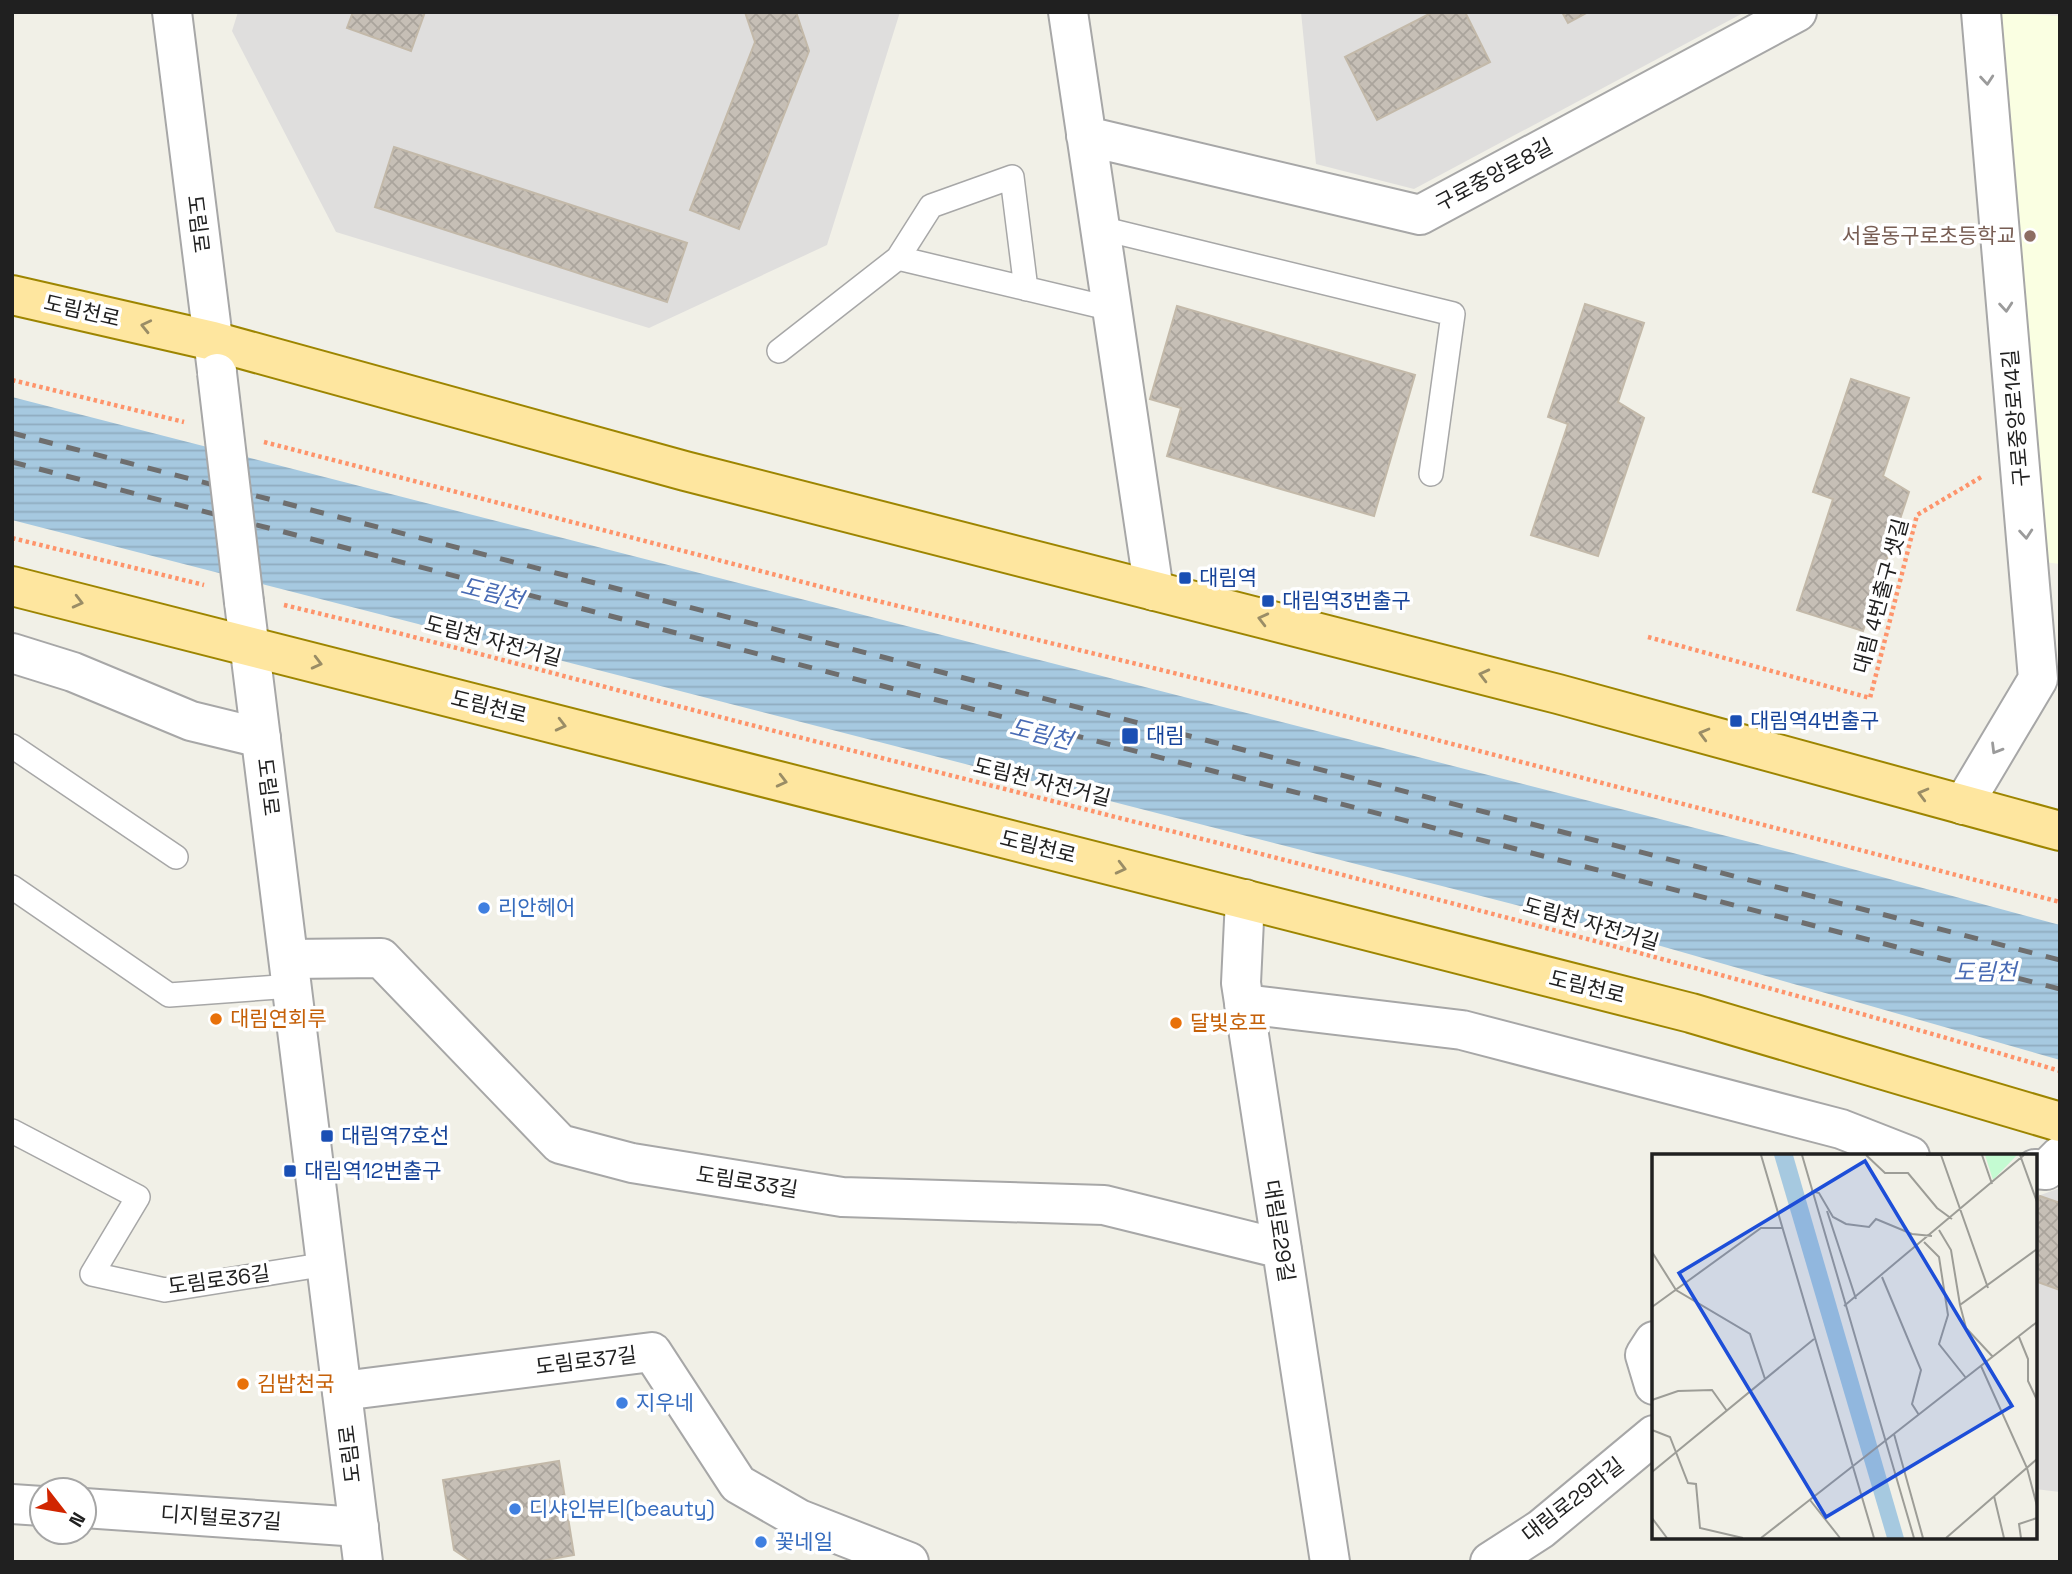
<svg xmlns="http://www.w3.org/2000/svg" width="2072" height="1574" font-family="'Space Grotesk','Noto Sans KR',sans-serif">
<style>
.residential{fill:#dfdedd}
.education{fill:#faffe2}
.water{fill:url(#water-rules)}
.building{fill:url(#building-cross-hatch);stroke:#c3b9a9;stroke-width:2}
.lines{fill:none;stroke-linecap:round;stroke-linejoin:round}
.service-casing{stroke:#a7a7a7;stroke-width:26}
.minor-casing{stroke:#a7a7a7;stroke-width:42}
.tertiary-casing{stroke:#a7a7a7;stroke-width:42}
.primary-casing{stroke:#9d8500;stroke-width:42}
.path{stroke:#fe946b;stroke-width:4.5;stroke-dasharray:3.5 3.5;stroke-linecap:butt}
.service{stroke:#fff;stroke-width:23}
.minor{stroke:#fff;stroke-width:38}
.tertiary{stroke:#fff;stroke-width:38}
.primary{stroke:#fee69f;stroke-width:38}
.rail{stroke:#6e6e6e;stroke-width:5;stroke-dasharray:14 14;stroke-linecap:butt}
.tertiary-bridge-casing{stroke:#a7a7a7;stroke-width:42;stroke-linecap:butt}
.tertiary-bridge{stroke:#fff;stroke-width:38}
.oneway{stroke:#9b9b9b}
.oneway2{stroke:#9a8d66}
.education-dot{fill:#8d6e63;stroke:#fff;stroke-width:2.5}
.transit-dot{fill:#1a4fb4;stroke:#fff;stroke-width:2.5}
.shop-dot{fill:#3f7fe0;stroke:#fff;stroke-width:2.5}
.food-dot{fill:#e8710a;stroke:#fff;stroke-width:2.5}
.labels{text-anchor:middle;stroke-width:7;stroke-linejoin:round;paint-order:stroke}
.street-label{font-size:21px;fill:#202020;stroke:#fff}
.education-label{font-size:21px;fill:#785e54;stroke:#fff;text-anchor:end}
.transit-label{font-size:21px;fill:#164399;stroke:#fff;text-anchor:start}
.shop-label{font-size:21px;fill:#366cbe;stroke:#fff;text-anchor:start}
.food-label{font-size:21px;fill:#c56008;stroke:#fff;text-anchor:start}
.water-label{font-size:23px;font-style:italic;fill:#496bb4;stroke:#fff}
.inset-road{fill:none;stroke:#9d9d97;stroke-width:2}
.view{fill:#1d4ed8;fill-opacity:0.15;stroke:#1d4ed8;stroke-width:3.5}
.inset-edge{fill:none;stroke:#202020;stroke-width:3.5}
</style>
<defs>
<pattern id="water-rules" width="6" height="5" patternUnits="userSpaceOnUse" patternTransform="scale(1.75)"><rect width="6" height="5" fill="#a6c9e0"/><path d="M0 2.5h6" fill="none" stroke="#8facc0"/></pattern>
<pattern id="building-cross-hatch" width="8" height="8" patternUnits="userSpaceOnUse" patternTransform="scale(1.75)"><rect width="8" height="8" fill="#c6bfb6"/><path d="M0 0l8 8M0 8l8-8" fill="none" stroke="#aaa49c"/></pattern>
</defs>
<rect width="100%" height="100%" fill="#f1f0e7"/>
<!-- residential -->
<path class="residential" d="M238 12H900L827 245 649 328 336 232 232 31Z
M1301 12H1745L1414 189 1316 164Z
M2060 1188V1492L2035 1489V1197Z"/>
<!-- education -->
<path class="education" d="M1992 12 2060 16V564L2028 560Z"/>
<!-- water -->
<path class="water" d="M12 397 1793 853 2060 925V1060L1524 907 12 520Z"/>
<!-- building -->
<path class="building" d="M353 12H425L411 51 347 28Z
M745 12H796L809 51 739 229 690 210 755 42Z
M1433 12H1465L1490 62 1377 120 1345 57Z
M1562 12H1588L1568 23Z
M394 147 687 243 667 302 375 207Z
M1585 304 1644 323 1618 402 1644 418 1598 556 1531 535 1568 424 1548 417Z
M1177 306 1415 375 1374 516 1167 456 1181 408 1150 399Z
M1851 379 1909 398 1883 476 1909 492 1863 631 1797 610 1833 499 1813 492Z
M2040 1196 2060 1203V1290L2035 1281V1211Z
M559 1461 574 1555 535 1562H472L454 1550 443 1480Z"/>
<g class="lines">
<defs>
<path id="service" d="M1100 228 1453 314 1431 474
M898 258 931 206 1012 177 1026 289
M779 351 898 258 1112 309
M12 746 176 857
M12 887 169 995 292 986
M12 1131 138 1197 92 1274 165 1290 327 1264"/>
<path id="minor" d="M1068 12 1154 591
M1086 136 1420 215 1797 12
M12 653 73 672 191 721 261 738
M1963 805 2038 679 1981 12
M1245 899 1241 983 1330 1562
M289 959 381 958 560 1144 632 1163 842 1197 1104 1205 1282 1249
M1244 1004 1462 1030 1841 1129 1910 1156
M2035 1169 2046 1170 2060 1156
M1654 1341 1645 1355 1654 1385
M342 1391 652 1352 738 1484 799 1519 909 1562
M12 1504 42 1506
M84 1508 359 1527
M1490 1562 1541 1529 1654 1435"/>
<path id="tertiary" d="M172 12 217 371
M244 602 363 1562"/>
<path id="primary" d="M12 295 213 341 685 471 1558 694 2060 831
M12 586 1691 1013 2060 1122"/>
</defs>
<!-- service casing -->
<use href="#service" class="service-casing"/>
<!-- minor casing -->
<use href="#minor" class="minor-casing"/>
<!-- tertiary casing -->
<use href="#tertiary" class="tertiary-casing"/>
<!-- primary casing -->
<use href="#primary" class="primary-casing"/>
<!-- path -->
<path class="path" d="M12 380 184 422
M264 442 849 594 1260 694 2060 902
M12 538 204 585
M284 605C469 649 653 701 838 747 1247 850 1656 952 2060 1071
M1648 637 1870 698 1917 515 1983 476"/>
<!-- service -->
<use href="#service" class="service"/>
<!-- minor -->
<use href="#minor" class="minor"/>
<!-- tertiary -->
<use href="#tertiary" class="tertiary"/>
<!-- primary -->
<use href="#primary" class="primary"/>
<!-- rail -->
<path class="rail" d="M12 433 2060 960
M12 462 2060 989"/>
<defs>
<path id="tertiary-bridge" d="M217 373 244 602"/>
</defs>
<!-- tertiary-bridge casing -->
<use href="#tertiary-bridge" class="tertiary-bridge-casing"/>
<!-- tertiary-bridge -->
<use href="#tertiary-bridge" class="tertiary-bridge"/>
</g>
<!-- one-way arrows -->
<defs><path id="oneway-chevron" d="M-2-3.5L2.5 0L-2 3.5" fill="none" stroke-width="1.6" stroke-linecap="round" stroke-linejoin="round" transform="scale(1.75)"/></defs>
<g class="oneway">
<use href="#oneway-chevron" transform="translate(1987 80) rotate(85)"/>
<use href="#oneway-chevron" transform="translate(2006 307) rotate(85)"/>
<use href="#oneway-chevron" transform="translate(2026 534) rotate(85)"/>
<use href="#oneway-chevron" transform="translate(1996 749) rotate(121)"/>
</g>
<g class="oneway2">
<use href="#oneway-chevron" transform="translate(146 326) rotate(-167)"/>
<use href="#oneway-chevron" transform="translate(78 602) rotate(14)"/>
<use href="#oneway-chevron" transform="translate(1263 619) rotate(-166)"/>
<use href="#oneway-chevron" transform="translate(317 663) rotate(14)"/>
<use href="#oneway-chevron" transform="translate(1484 675) rotate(-166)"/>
<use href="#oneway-chevron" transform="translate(561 725) rotate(14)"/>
<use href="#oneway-chevron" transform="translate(1704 734) rotate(-165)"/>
<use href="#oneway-chevron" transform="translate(782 781) rotate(14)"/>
<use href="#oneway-chevron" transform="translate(1923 794) rotate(-165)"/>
<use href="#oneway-chevron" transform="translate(1121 868) rotate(14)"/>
</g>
<!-- markers -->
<circle class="education-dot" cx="2030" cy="236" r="7"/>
<g class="transit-dot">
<rect x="1178" y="571" width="14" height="14" rx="3.5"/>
<rect x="1261" y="594" width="14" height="14" rx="3.5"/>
<rect x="1729" y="714" width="14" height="14" rx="3.5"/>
<rect x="1121" y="727" width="18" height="18" rx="3.5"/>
<rect x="320" y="1129" width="14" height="14" rx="3.5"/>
<rect x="283" y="1164" width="14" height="14" rx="3.5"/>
</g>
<g class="shop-dot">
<circle cx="484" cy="908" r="7"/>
<circle cx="622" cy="1403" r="7"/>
<circle cx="515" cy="1509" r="7"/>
<circle cx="761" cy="1542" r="7"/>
</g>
<g class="food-dot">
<circle cx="216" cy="1019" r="7"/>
<circle cx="1176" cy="1023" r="7"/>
<circle cx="243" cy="1384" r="7"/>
</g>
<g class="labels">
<!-- street labels -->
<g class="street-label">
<text transform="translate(1494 175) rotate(-28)" y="7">구로중앙로8길</text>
<text transform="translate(198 224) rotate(83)" y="7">도림로</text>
<text transform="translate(82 311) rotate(13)" y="7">도림천로</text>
<text transform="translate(2016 418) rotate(-95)" y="7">구로중앙로14길</text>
<text transform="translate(1881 596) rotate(-75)" y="7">대림 4번출구 샛길</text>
<text transform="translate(493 641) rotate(15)" y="7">도림천 자전거길</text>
<text transform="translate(489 707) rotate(14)" y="7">도림천로</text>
<text transform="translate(1042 782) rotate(14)" y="7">도림천 자전거길</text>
<text transform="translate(268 787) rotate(83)" y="7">도림로</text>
<text transform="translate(1038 847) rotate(14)" y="7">도림천로</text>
<text transform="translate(1591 924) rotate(16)" y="7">도림천 자전거길</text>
<text transform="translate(1587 987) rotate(14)" y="7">도림천로</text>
<text transform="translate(747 1182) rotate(9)" y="7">도림로33길</text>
<text transform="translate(1279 1231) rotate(81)" y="7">대림로29길</text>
<text transform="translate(219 1280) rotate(-8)" y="7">도림로36길</text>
<text transform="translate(586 1361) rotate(-7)" y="7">도림로37길</text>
<text transform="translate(350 1454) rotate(-97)" y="7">도림로</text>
<text transform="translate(1573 1500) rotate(-38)" y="7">대림로29라길</text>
<text transform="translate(221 1518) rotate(4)" y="7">디지털로37길</text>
</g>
<!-- education labels -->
<g class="education-label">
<text x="2016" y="243">서울동구로초등학교</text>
</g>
<!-- transit labels -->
<g class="transit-label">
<text x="1199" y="585">대림역</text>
<text x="1282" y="608">대림역3번출구</text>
<text x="1750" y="728">대림역4번출구</text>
<text x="1146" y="743">대림</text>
<text x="341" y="1143">대림역7호선</text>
<text x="304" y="1178">대림역12번출구</text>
</g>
<!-- shop labels -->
<g class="shop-label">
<text x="498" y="915">리안헤어</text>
<text x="636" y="1410">지우네</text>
<text x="529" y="1516">디샤인뷰티(beauty)</text>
<text x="775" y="1549">꽃네일</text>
</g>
<!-- food labels -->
<g class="food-label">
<text x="230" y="1026">대림연회루</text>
<text x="1190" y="1030">달빛호프</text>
<text x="257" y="1391">김밥천국</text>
</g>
<!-- water labels -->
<g class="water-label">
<text transform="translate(492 593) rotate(14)" y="8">도림천</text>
<text transform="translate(1041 734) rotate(14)" y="8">도림천</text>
<text x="1985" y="980">도림천</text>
</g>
</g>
<!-- overview -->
<g transform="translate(1652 1154)">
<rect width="385" height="385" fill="#f1f0e7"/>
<path d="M333 1H365L341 26Z" fill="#c4fbd2"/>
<path d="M122 1H141L252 384H235Z" fill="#a6c9e0"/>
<path class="inset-road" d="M109 1 222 384M150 1 262 384M214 1 233 19H256L285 54 300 65M274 1H298M289 1 336 134M330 1 340 30M368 1 385 48M159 37 167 39 181 63 194 70 217 73 224 65 260 80 280 82M175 57 204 145M287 76 299 96 308 151M272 88 287 103 296 161 287 190 314 224M0 98 24 136 98 180 113 225M230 123 269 216 260 250 267 261M192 152 372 1M0 153 109 74H130M367 183 376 205V227L385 246M341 203 314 174 308 151 385 95M329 212 375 314 385 352M0 246 26 237 60 236 75 257M0 276 18 283 36 329 44 330 48 374 91 384M242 280 271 384M0 318 162 185M342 342 352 384M158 346 188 384M0 364 15 384M109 384 385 168M294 384 385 305M369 384 367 370 385 364"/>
<path class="view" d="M213 7 360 252 174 363 27 119Z"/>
<rect width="385" height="385" class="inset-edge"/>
</g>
<!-- border -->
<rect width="2072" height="1574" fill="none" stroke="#202020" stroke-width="28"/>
<!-- north arrow -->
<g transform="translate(63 1511) rotate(121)"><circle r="33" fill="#ffffff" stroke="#a6a6a6" stroke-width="2"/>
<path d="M0-5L12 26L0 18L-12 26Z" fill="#d12500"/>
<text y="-10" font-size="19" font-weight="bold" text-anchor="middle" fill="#202020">N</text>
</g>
</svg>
